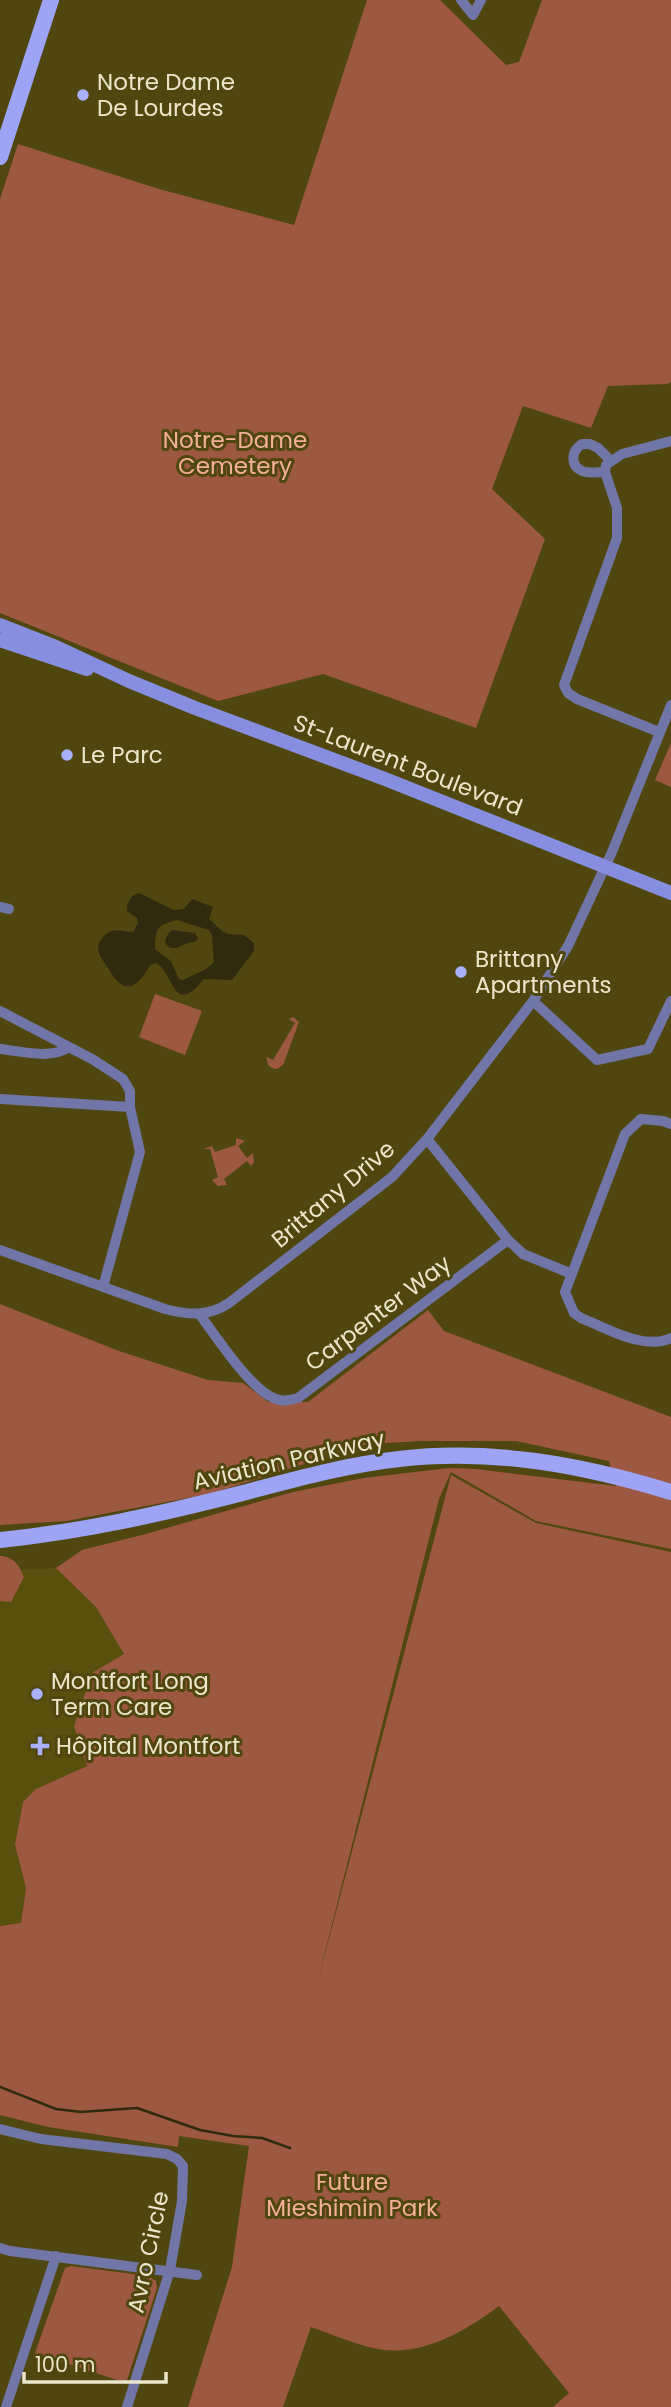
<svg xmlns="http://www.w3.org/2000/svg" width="671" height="2407" font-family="Poppins,sans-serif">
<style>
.built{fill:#5a500d}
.green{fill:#9c5840}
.water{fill:#302b0e;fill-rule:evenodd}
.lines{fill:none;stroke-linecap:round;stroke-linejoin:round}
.stream{stroke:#302b0e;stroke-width:2.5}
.minor{stroke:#7176a9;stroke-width:10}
.secondary{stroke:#888edf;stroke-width:14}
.primary{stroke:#9da4f6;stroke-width:16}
.poi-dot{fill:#a9b0fc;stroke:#504710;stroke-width:2.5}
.labels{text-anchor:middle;stroke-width:6;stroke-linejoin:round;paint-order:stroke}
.poi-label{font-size:23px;fill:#ebe6cb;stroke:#504710;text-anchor:start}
.park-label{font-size:23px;fill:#f4af98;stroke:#504710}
.street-label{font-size:23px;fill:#ebe6cb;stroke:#504710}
</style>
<rect width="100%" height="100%" fill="#504710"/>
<!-- built -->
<path class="built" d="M56 1568 96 1607 125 1654 74 1726 87 1766 36 1789 15 1845 26 1888 21 1923 0 1926V1571Z"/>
<!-- green -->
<path class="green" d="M367 0H440L506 65 519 62 542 0H671V382L667 384 608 386 591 428 523 406 492 489 545 539 476 728 323 674 218 701 0 613V199L18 144 159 189 294 225Z
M671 743V787L655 780Z
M155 994 202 1011 185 1055 139 1037Z
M293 1017 299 1022 283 1065 277 1069C270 1069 266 1064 267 1057L273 1060 295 1023 289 1019Z
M236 1138 245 1141 238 1146 247 1158 253 1153 254 1162 251 1166 247 1161 224 1179 227 1185 218 1186 212 1180 218 1177 210 1149H203L212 1146 215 1152 236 1145Z
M0 1304 119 1351 208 1380 243 1383 268 1402H308L428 1310 444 1331 671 1417V1549L536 1521 451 1472 439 1499 317 1984 451 1475 536 1523 671 1552V2407H553L569 2393 499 2306C464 2332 419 2359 373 2348 352 2343 331 2334 311 2327L283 2407H188L232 2267 249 2146 179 2136 178 2147 48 2127 0 2115V1926L21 1923 26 1888 15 1845 23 1802 36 1789 87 1766 74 1726 92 1673 124 1654 96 1607 56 1568 82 1550 142 1535 293 1492 364 1478 449 1468 476 1469 616 1486 609 1461 516 1441H422L368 1444 209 1494 66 1521 0 1525Z
M0 1556C13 1556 20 1566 24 1577L11 1602 0 1601Z
M71 2266 148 2276 156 2281 157 2288 126 2383 35 2353 65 2268Z"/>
<!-- water -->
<path class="water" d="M139 893 174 910 184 909 192 899 213 907 209 919 222 931 228 934 244 935 254 943V951L232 980 204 979C173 1018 175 974 156 963L150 965C136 990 124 996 108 968 104 962 98 955 98 948 98 942 105 933 111 931 117 929 127 932 133 932L138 923 137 918 127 911V905L132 896ZM177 920 209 930 212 935 214 962 206 969 183 980 179 979 171 961 155 949C156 927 156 926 177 920Z
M172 930 195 933 198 938 195 942C186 941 179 949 173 948 160 946 166 935 172 930Z"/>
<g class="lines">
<!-- stream -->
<path class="stream" d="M0 2087 56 2109 81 2112 137 2108 200 2130 233 2136 262 2138 290 2148"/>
<!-- minor -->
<path class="minor" d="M461 0 473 15 481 0
M605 472C598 472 589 474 582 471 569 465 572 450 582 444H590L598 448 610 460
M659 732 577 699 568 693 564 685 617 538V508L605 472 606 465 622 454 671 441
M0 907 9 909
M533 1001 597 1060 648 1049 671 1001
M0 1011 92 1059 123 1079 130 1091V1107L140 1152 103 1287
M0 1049C20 1051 51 1060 69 1047
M0 1099 130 1107
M671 1124 663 1121 641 1119 625 1134 565 1292 574 1313 581 1318C607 1328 644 1351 671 1338
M427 1139 508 1240 523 1254 572 1274
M0 1250 165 1309C188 1315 208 1317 229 1303L392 1177 427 1139 533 1001 568 946 612 852 671 705
M200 1315C216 1336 252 1392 276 1399 284 1402 290 1400 298 1398L508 1240
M0 2129 41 2139 167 2154 177 2159 183 2166 182 2201 170 2270 127 2407
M0 2248 10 2251 197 2275
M6 2407 56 2256"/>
<!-- secondary -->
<path class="secondary" d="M0 625 56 647 129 681 195 708 385 779 671 893
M0 640 87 669"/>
<!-- primary -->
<path class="primary" d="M0 157 51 0
M0 1540C81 1532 160 1514 239 1494 292 1480 345 1465 399 1459 492 1448 583 1465 671 1492"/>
</g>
<!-- markers -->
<g class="poi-dot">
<circle cx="83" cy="95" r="7"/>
<circle cx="67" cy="755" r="7"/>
<circle cx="461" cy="972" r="7"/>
<circle cx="37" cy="1694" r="7"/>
<path d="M36.5 1735.5h7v7h7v7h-7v7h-7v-7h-7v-7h7z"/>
</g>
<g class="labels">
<!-- poi labels -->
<g class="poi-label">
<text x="97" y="90">Notre Dame<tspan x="97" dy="26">De Lourdes</tspan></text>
<text x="81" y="763">Le Parc</text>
<text x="475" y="967">Brittany<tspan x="475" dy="26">Apartments</tspan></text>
<text x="51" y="1689">Montfort Long<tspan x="51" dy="26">Term Care</tspan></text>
<text x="56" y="1754">Hôpital Montfort</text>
</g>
<!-- park labels -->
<g class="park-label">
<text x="235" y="448">Notre-Dame<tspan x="235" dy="26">Cemetery</tspan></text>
<text x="352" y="2190">Future<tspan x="352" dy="26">Mieshimin Park</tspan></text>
</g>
<!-- street labels -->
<g class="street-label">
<text transform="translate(408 765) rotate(21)" y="8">St-Laurent Boulevard</text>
<text transform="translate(333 1194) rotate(-40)" y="8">Brittany Drive</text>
<text transform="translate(378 1313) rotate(-37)" y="8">Carpenter Way</text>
<text transform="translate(289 1460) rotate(-13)" y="8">Aviation Parkway</text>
<text transform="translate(148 2252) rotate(-78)" y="8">Avro Circle</text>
</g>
</g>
<!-- scale -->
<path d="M24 2372v10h142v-10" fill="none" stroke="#ebe6cb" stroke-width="3.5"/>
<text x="35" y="2372" font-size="21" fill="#ebe6cb" stroke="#504710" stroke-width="5" paint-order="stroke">100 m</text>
</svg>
